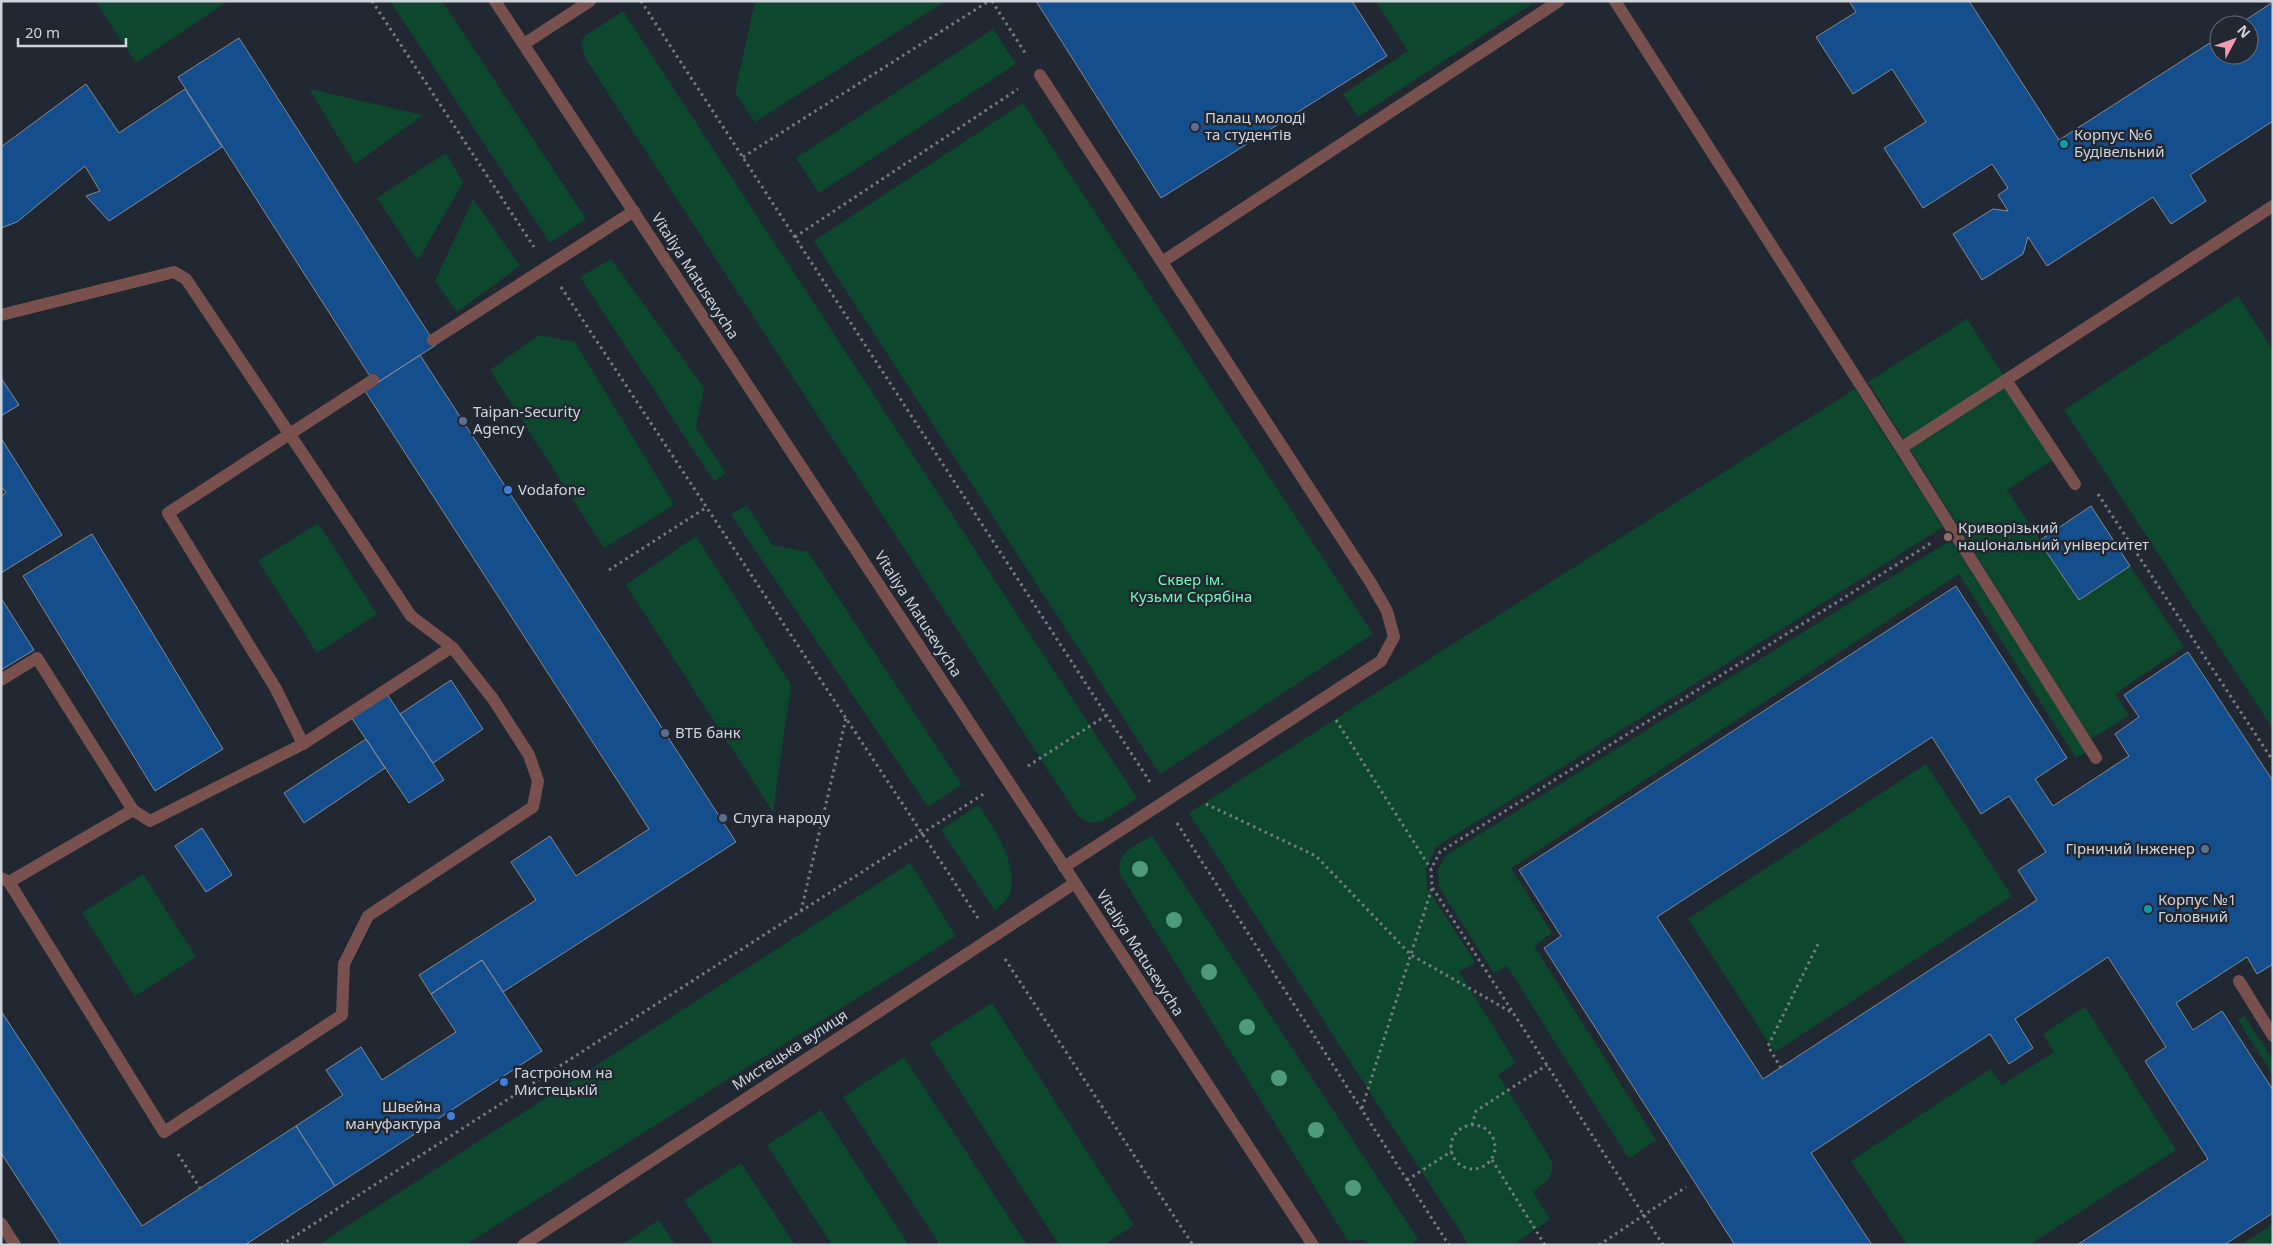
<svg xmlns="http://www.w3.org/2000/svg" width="2274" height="1246" font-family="'Noto Sans',sans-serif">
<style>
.green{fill:#0d482e}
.building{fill:#154e8d;stroke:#828a96;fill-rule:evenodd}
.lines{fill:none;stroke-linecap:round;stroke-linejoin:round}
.path{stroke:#777c84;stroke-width:3;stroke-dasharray:2.5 4;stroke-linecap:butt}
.service{stroke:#78514f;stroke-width:12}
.tertiary{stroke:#78514f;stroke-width:12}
.tree{fill:#4f9a7b}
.service-dot{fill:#5c6f8a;stroke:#212832;stroke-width:2}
.culture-dot{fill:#0f9aa8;stroke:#212832;stroke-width:2}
.shop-dot{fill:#3f7fe0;stroke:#212832;stroke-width:2}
.education-dot{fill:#8d6e63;stroke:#212832;stroke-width:2}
.labels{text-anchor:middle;stroke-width:5;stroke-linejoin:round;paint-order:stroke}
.poi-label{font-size:15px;fill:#d0d4da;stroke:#212832;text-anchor:start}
.street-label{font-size:15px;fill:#d0d4da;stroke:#212832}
.park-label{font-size:15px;fill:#75f8b7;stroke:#212832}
</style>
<rect width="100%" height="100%" fill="#212832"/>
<!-- green -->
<path class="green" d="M95 1H228L136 63Z
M390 1H442L586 219 550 243Z
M755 1H946L755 122 735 93Z
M1375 1H1536L1358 117 1343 94 1408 51Z
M623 11 1137 798 1102 821 1089 823 1078 816 586 59 581 44 585 36Z
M993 29 1016 64 819 193 796 158Z
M309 89 423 115 355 164Z
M1023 103 1373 634 1160 774 814 241Z
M446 153 463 183 418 260 377 198Z
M473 199 520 266 457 312 435 281Z
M611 259 704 388 696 428 726 473 714 481 580 277Z
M2238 296 2273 350V729L2064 410Z
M1967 319 2057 457 2007 490 2079 600 2130 566 2184 647 2115 694 2129 715 2091 739 1868 382Z
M539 335 575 342 674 505 604 548 490 370Z
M1855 389 1943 527 1436 847 1426 869 1427 888 1475 962 1459 972 1516 1063 1498 1075 1552 1161C1554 1178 1546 1182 1533 1192L1550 1219 1513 1245H1469L1189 813 1390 684Z
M747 505 772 545 808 552 962 785 928 807 731 514Z
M318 523 377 614 317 653 258 561Z
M696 536 791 685 773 812 626 585Z
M1951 540 2086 752 2076 758 1959 574 1511 868 1552 933 1534 946 1656 1140 1629 1159 1507 966 1494 973 1439 887 1438 870 1445 856Z
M1926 764 2012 896 1775 1052 1688 919Z
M978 805C994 827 1022 870 1008 897 1005 902 998 907 995 911L941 830Z
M1152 836 1418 1239 1410 1245H1371C1364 1238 1357 1239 1348 1241L1120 874C1116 851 1135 846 1152 836Z
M910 863 956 936 465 1245H318Z
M143 874 196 957 135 996 82 913Z
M992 1003 1134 1225 1104 1245H1059L929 1043Z
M2085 1007 2176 1150 2029 1245H1907L1851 1161 1990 1069 2002 1085 2054 1052 2043 1034Z
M2244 1016 2273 1060V1075L2238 1020Z
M904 1057 1027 1245H940L843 1097Z
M821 1110 909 1245H832L767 1145Z
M741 1163 795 1245H714L684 1200Z
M659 1220 675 1245H621Z
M2273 1224V1245H2240Z"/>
<!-- building -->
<path class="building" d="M1036 1H1352L1387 56 1161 198Z
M1849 1H1969L2059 140 2219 37V55H2249V25H2238L2273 2V121L2190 175 2206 201 2171 224 2153 197 2047 266 2028 237 2023 254 1982 280 1953 234 1993 209 2008 211 1998 195 2008 188 1992 164 1923 208 1884 148 1926 122 1892 69 1853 94 1816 37 1856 12Z
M239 38 436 345 375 384 178 77Z
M86 84 119 133 185 89 222 147 109 221 86 196 100 191 85 166 17 222 1 228V147Z
M420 355 736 842 503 992 482 960 431 994 419 975 536 900 511 862 550 836 576 876 649 829 365 391Z
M1 378 19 405 1 416Z
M1 438 62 535 1 573V496L6 493 1 486Z
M2091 506 2130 566 2079 600 2039 541Z
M92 534 223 749 155 791 23 576Z
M1956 586 2067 758 2035 779 2053 806 2129 756 2115 734 2139 717 2124 695 2188 652 2273 781V964L2257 974 2247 957 2176 1003 2193 1030 2222 1011 2273 1090V1213L2224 1245H2077L2208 1159 2145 1061 2166 1047 2108 957 2015 1019 2033 1048 2009 1064 1990 1034 1811 1153 1872 1245H1735L1544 948 1561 936 1519 870ZM1932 737 1981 814 2009 796 2046 852 2018 870 2037 900 1763 1079 1657 917Z
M1 598 34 650 1 670Z
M451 680 483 729 433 763 400 714Z
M387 694 444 780 409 803 351 717Z
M366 739 385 768 304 823 284 793Z
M202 828 232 875 206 892 175 846Z
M482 960 542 1051 335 1186 296 1126 343 1095 326 1070 361 1047 382 1080 456 1032 431 994Z
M1 1011 142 1226 296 1126 335 1186 245 1245H61L1 1153Z"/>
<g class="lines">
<!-- path -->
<path class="path" d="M372 1 534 247
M641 1 1150 782
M992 1 1027 56
M743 157 989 1
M795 237 1018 89
M561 287 978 918
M2098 494 2273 761
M609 570 707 507
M1336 720 1431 869
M1028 766 1107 715
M1206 804 1316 856 1411 955 1513 1013
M1177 823 1449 1245
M801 911 846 718
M1005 959 1193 1245
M1781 1068 1768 1046 1818 944
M1362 1108 1432 888
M1472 1125 1476 1111 1547 1065
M1451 1147a22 22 0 1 1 44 0a22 22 0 1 1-44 0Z
M178 1154 200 1188
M1492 1160 1545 1245
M1407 1180 1452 1151
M281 1245 985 793
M1599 1245 1686 1187
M1663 1245 1432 887 1431 869 1440 852 1931 543"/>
<!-- service -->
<path class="service" d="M1615 1 1901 448 2006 380
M524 44 590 1
M1040 75 1371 583 1387 611 1394 637 1381 661 1064 867
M1162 262 1559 1
M1 315 174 272 186 279 411 616 452 647 493 699 529 755 538 781 533 807 368 916 344 964 342 1015 164 1132 9 882 1 878
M433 340 634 211
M1901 448 2096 758
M2075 484 2006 380 2273 206
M1 680 37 658 133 810 150 821 303 744 452 647
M303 744 276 689 168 513 373 380
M9 882 133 810
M2239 981 2273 1036
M1 1223 15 1245"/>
<!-- tertiary -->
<path class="tertiary" d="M495 1 1313 1245
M523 1245 1075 883"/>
</g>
<!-- trees -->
<g class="tree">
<circle cx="1140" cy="869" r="8"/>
<circle cx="1174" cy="920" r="8"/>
<circle cx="1209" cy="972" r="8"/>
<circle cx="1247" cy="1027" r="8"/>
<circle cx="1279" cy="1078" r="8"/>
<circle cx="1316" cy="1130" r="8"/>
<circle cx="1353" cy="1188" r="8"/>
</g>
<!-- markers -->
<g class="service-dot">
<circle cx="1195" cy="127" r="5"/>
<circle cx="463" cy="421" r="5"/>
<circle cx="665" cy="733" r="5"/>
<circle cx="723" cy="818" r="5"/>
<circle cx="2205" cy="849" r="5"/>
</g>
<g class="culture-dot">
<circle cx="2064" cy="144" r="5"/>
<circle cx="2148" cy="909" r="5"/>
</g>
<g class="shop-dot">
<circle cx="508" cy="490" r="5"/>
<circle cx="504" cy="1082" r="5"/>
<circle cx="451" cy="1116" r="5"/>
</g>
<circle class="education-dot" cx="1948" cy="537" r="5"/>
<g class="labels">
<!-- poi labels -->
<g class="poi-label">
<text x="1205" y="123">Палац молоді<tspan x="1205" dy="17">та студентів</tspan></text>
<text x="2074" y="140">Корпус №6<tspan x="2074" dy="17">Будівельний</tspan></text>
<text x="473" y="417">Taipan-Security<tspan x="473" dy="17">Agency</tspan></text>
<text x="518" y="495">Vodafone</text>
<text x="1958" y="533">Криворізький<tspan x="1958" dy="17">національний університет</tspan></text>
<text x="675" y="738">ВТБ банк</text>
<text x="733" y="823">Слуга народу</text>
<text x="2195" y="854" text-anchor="end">Гірничий інженер</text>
<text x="2158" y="905">Корпус №1<tspan x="2158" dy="17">Головний</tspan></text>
<text x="514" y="1078">Гастроном на<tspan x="514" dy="17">Мистецькій</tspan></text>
<text x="441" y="1112" text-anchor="end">Швейна<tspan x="441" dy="17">мануфактура</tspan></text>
</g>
<!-- street labels -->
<g class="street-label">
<text transform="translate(695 276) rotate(57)" y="5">Vitaliya Matusevycha</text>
<text transform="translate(918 614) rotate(57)" y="5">Vitaliya Matusevycha</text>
<text transform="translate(1140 953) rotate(57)" y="5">Vitaliya Matusevycha</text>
<text transform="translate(790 1050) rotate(-33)" y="5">Мистецька вулиця</text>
</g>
<!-- park labels -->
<g class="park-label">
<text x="1191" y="585">Сквер ім.<tspan x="1191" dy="17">Кузьми Скрябіна</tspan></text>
</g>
</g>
<!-- border -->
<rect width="2274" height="1246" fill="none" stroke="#d0d4da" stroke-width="5"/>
<!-- north arrow -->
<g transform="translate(2234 40) rotate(49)"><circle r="24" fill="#212832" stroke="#676d75"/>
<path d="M0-4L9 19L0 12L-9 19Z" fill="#f19ab2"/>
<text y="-8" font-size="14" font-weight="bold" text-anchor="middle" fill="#d0d4da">N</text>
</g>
<!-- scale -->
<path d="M18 38v8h108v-8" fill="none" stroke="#d0d4da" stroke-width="2.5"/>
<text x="25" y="38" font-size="15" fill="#d0d4da" stroke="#212832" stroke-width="4" paint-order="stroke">20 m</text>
</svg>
